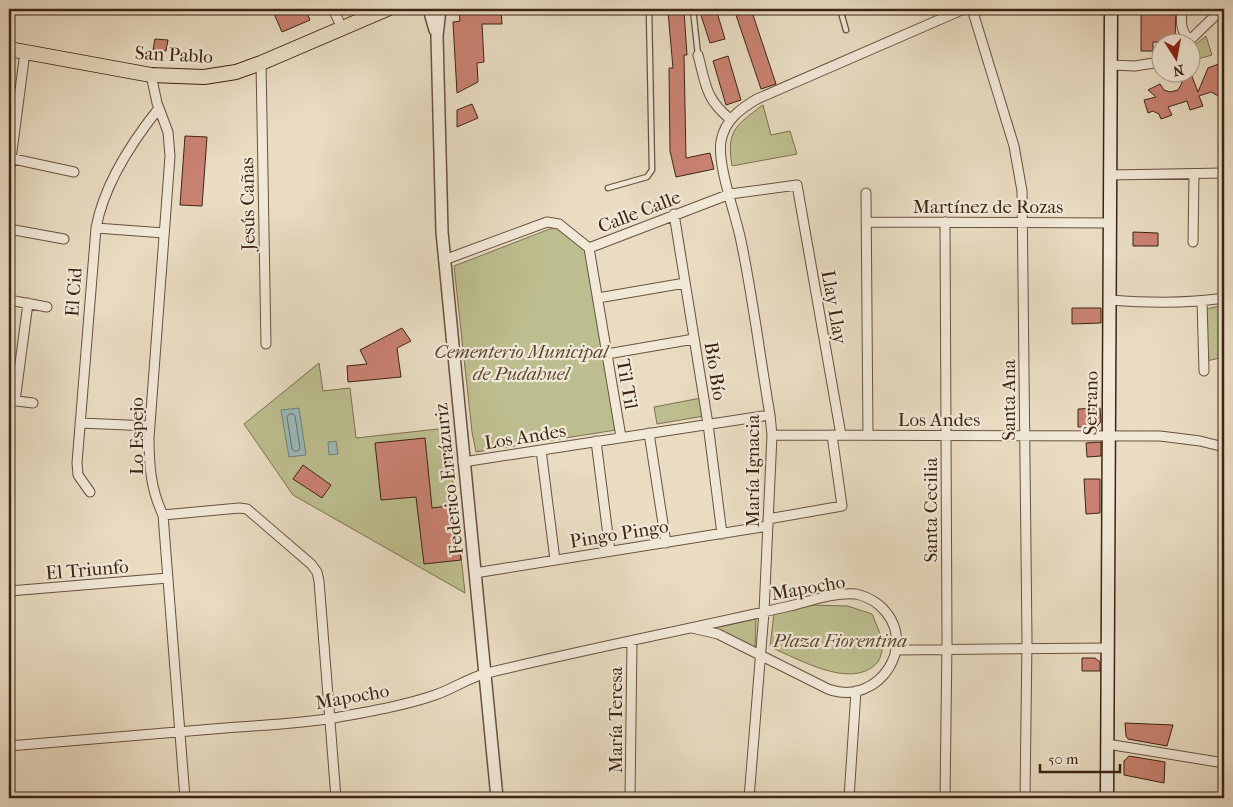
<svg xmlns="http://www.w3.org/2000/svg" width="1233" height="807" font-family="'IM FELL French Canon',serif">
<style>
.green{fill:#bdbe8f;stroke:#7d7151}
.water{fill:#99bab9;stroke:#747e77}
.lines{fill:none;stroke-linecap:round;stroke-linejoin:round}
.shore{stroke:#6b6f66;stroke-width:1}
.building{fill:#ca8272;stroke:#3d2413}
.service-casing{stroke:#68523f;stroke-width:7}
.minor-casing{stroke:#68523f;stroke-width:11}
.tertiary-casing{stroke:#68523f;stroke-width:14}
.secondary-casing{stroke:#3d2413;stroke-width:15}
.primary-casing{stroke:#3d2413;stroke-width:16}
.service{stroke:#f1e8d7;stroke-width:4.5}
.minor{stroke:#f1e8d7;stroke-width:9}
.tertiary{stroke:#f1e8d7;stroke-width:11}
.secondary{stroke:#f1e8d7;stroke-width:12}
.primary{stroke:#e9dcc2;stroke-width:14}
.labels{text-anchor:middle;stroke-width:4.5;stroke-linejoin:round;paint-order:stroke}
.street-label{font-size:19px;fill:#3d2413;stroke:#f1e8d7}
.park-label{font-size:19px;font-style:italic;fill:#5d4a32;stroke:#f1e8d7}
</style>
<rect width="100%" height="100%" fill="#e9dcc2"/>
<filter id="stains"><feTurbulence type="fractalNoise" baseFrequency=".004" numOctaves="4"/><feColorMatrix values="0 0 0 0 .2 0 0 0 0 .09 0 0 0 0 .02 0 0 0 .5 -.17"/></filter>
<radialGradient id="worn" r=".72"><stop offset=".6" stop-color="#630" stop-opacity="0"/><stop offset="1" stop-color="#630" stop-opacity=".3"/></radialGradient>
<!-- green -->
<path class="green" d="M1206 36 1212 55 1191 61V48Z
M763 105 771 135 790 131 797 154 732 166C726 131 736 125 763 105Z
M555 227 585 246 616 430 476 452 472 432 454 266Z
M1224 305V357L1207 361 1206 309Z
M319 363 323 391 350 388 356 438 447 428 465 593 293 495 244 424Z
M701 398 704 416 657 424 654 407Z
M811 605 848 606 872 614 884 643C882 649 881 660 876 664 850 690 797 658 770 647L774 613Z
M756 619 755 648 715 628Z"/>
<!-- water -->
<path class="water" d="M299 408 306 455 289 457 281 410Z
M336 441 338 454 329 455 328 442Z"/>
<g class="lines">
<!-- shore -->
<path class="shore" d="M290 414H293L295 416 300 448 298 451H294L292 449 287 417Z"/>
</g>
<!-- building -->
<path class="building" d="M272 9H305L310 20 282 32Z
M459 9H501L502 24H482L484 62 477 63 478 82 457 93 453 22 460 21Z
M699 9H716L725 39 710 43Z
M734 9H751L776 84 761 89Z
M1141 9H1176L1175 42H1153V51H1141Z
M684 11 687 55H684L686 158 710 153 714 169 676 177 670 151 669 68H673L668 12Z
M155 39 168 40 166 51 153 50Z
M728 56 741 100 726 105 713 61Z
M1224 62V99L1211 92 1199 96 1203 106 1190 110 1187 101 1168 107 1172 115 1161 119 1159 114 1153 111 1148 113 1144 100 1156 97 1148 90 1160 84 1164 90 1170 92 1178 90 1182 83 1180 78 1191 74 1198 92 1208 68Z
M472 104 478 118 457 127V110Z
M185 136 207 137 202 206 180 205Z
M1133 232 1158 233V246H1133Z
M1072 308H1101V323L1072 324Z
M402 328 411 341 397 348 401 377 348 382 347 366 367 364 360 350Z
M1100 408 1101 422 1097 426 1078 427V409Z
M425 438 432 508 455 505 461 560 424 564 416 497 381 500 375 443Z
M1101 442V456L1087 457 1086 443Z
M303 465 331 485 322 498 293 479Z
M1084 479H1100V513L1086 514Z
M1082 658H1095L1100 662V671H1082Z
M1125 723 1173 725 1167 746 1128 739 1126 736Z
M1129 756 1165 762 1164 783 1124 775V761Z"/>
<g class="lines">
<defs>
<path id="service" d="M693 9 698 55
M840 9 846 30
M608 188 647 177 652 170 649 9"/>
<path id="minor" d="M333 9 342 28
M972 9 1014 146 1022 191 1027 640 1025 798
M1182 9C1181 21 1180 31 1190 40
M1188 42 1222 9
M698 55C706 85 705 98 730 119
M261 63 266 344
M1111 65 1135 66 1160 62
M151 75 157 103 168 132 170 156 149 438C149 466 151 490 163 515L185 798
M9 158 74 172
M9 174 25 52
M1110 175 1224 173
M866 193 868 435
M674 214 708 424 722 534
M866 222 1110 223
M96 228 164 233
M9 229 64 239
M1193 242 1194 174
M589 248 730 194 797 185 841 435
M589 248 621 437
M444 260 547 222 559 224 589 248
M598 298 685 283
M9 300 47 307
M1110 300C1149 303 1186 304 1224 298
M1202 301 1204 371
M607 354 694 339
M9 400 33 403
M15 401 28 303
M80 423 150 426
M649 433 666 543
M772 435 1160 436 1200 441 1224 447
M596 441 610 551
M541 450 555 560
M463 462 770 415
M90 492 78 475 77 463 96 228C104 184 131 143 159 108
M163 515 239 508 247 509 311 564 317 572 319 581 336 798
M768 519 842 506 832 435
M475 573 768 526
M9 591 168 578
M896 650 1108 648
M1107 744 1224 763
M9 746C81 740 153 734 225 728 261 725 298 724 334 718 367 712 403 706 435 695 453 689 468 678 487 673 588 649 689 629 790 606 811 601 835 592 856 594 865 596 873 600 879 605 922 642 879 708 828 689L718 634 692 628
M630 798 632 641
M749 798 764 612 772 435 770 415C760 357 753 298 741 241 736 215 717 166 721 141 725 120 740 109 757 99L964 9
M849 798 856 691
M945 798 947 642 945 222"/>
<path id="tertiary" d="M429 9 435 30
M440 9 437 36 442 232 497 798"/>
<path id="secondary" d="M1107 798 1111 9"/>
<path id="primary" d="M9 49 151 75 204 77 236 72 261 63 387 9"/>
</defs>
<!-- service casing -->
<use href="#service" class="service-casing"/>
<!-- minor casing -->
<use href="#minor" class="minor-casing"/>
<!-- tertiary casing -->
<use href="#tertiary" class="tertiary-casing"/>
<!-- secondary casing -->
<use href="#secondary" class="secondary-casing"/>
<!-- primary casing -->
<use href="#primary" class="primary-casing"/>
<!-- service -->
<use href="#service" class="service"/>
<!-- minor -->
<use href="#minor" class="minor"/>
<!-- tertiary -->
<use href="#tertiary" class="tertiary"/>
<!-- secondary -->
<use href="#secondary" class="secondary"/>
<!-- primary -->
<use href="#primary" class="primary"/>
</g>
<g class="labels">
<!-- street labels -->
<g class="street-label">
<text transform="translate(174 54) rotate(3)" y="7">San Pablo</text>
<text transform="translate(247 204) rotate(-91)" y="7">Jesús Cañas</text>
<text x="988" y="213">Martínez de Rozas</text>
<text transform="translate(639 211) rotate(-21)" y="7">Calle Calle</text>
<text transform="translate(73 292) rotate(-86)" y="7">El Cid</text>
<text transform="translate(835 307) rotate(80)" y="7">Llay Llay</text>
<text transform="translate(716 371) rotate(81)" y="7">Bío Bío</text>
<text transform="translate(628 384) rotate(80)" y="7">Til Til</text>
<text transform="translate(1008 400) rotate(-90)" y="7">Santa Ana</text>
<text transform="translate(1090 403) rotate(-89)" y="7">Serrano</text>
<text x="939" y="426">Los Andes</text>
<text transform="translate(136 436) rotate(-90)" y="7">Lo Espejo</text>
<text transform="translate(525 436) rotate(-9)" y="7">Los Andes</text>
<text transform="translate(752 471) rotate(-90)" y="7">María Ignacia</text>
<text transform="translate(448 479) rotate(-96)" y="7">Federico Errázuriz</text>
<text transform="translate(930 510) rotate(-90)" y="7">Santa Cecilia</text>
<text transform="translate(619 533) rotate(-9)" y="7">Pingo Pingo</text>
<text transform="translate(87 569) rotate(-5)" y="7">El Triunfo</text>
<text transform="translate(808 587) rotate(-10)" y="7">Mapocho</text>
<text transform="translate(352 696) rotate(-10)" y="7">Mapocho</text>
<text transform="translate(615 720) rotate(-90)" y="7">María Teresa</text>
</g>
<!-- park labels -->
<g class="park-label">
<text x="521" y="358">Cementerio Municipal<tspan x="521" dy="22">de Pudahuel</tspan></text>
<text x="840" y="647">Plaza Fiorentina</text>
</g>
</g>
<!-- margin -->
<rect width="1233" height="807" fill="none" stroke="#e9dcc2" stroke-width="30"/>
<rect x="10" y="10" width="1213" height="787" fill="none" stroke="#3d2413" stroke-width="2.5"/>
<rect x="15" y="15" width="1203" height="777" fill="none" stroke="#3d2413"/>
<!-- north arrow -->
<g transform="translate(1176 58) rotate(169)"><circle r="24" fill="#f1e8d7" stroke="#a99a89"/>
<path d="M0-4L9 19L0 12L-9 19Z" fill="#8f2418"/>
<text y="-8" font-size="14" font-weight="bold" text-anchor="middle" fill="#3d2413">N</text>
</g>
<!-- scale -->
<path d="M1040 764v8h80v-8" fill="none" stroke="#3d2413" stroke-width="2.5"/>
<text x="1048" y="764" font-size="15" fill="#3d2413" stroke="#f1e8d7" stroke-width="4" paint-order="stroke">50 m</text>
<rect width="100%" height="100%" filter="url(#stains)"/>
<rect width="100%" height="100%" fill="url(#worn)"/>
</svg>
